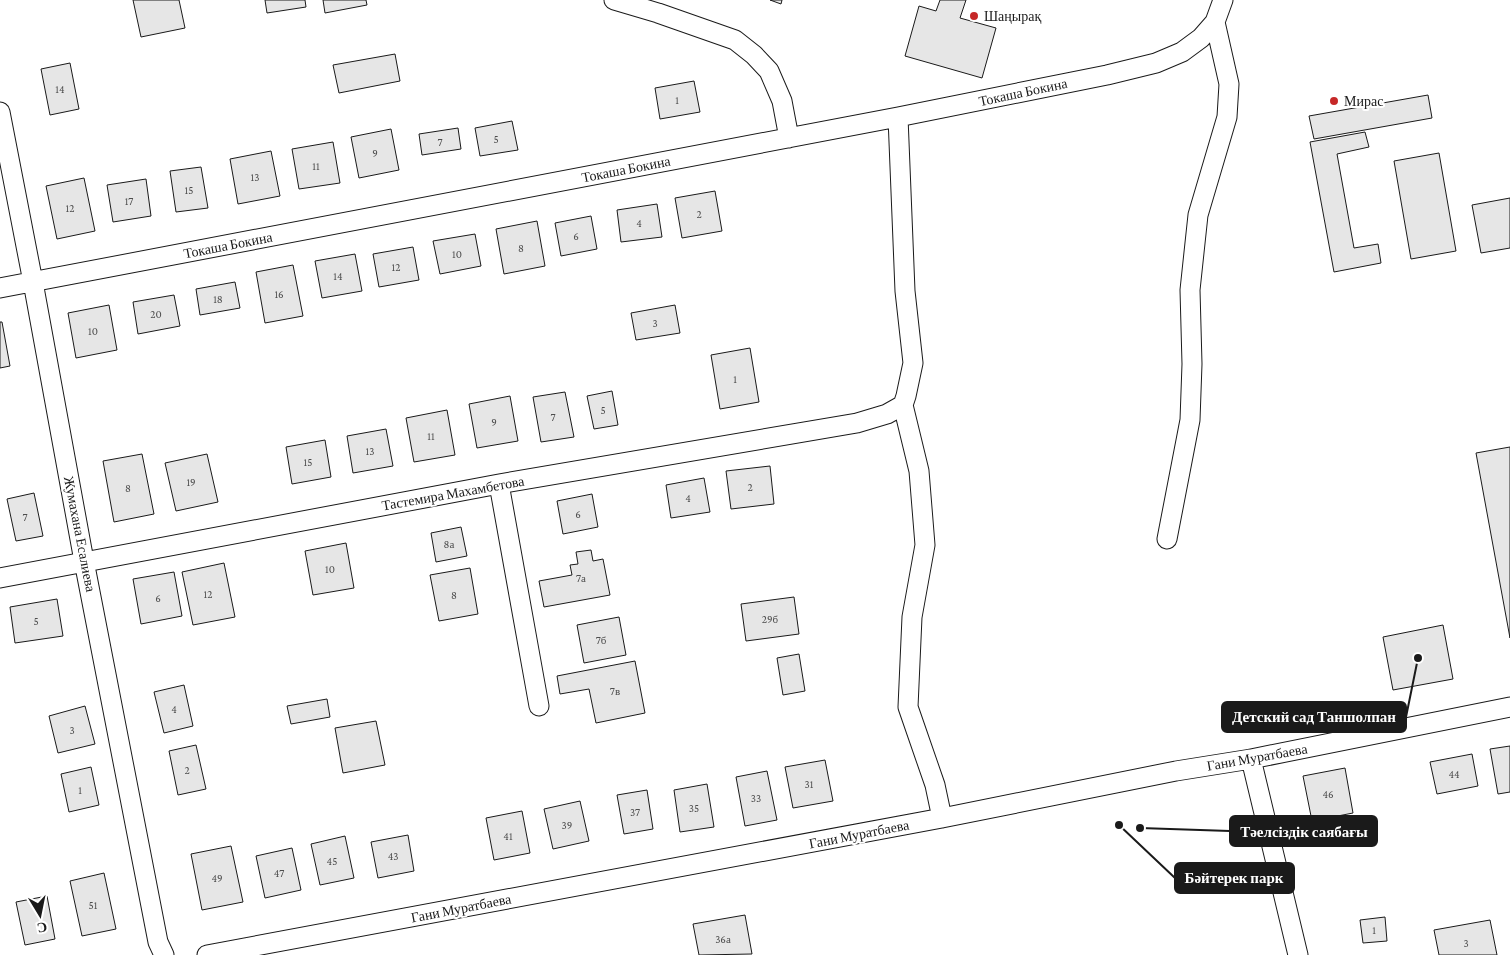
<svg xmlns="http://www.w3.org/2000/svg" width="1510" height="955" font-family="'Crimson Pro',serif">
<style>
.building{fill:#e6e6e6;stroke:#1a1a1a}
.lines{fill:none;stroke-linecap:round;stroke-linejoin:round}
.minor-casing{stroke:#1a1a1a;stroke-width:21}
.minor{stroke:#fff;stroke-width:19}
.poi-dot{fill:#c62828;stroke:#fff;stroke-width:2}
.labels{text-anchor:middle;stroke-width:4;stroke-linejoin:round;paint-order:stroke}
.number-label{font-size:11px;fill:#4d4d4d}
.poi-label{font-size:14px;fill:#1a1a1a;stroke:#fff;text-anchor:start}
.street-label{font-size:14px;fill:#1a1a1a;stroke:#fff}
.leader{fill:none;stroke:#1a1a1a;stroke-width:2}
.callout-dot{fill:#1a1a1a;stroke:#fff;stroke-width:2}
.callout{fill:#1a1a1a;stroke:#1a1a1a;stroke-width:2}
.callout-label{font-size:15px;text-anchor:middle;font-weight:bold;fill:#fff}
</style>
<rect width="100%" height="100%" fill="#fff"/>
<!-- building -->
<path class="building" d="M133 0H179L185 28 141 37Z
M265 0H305L306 7 267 13Z
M323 0H366L367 5 325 13Z
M770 0H782L781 4Z
M940 0H966L960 18 996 28 982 78 905 56 919 6 936 11Z
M395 54 400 81 339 93 333 65Z
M70 63 79 109 50 115 41 69Z
M694 81 700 112 660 119 655 88Z
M1428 95 1432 118 1314 139 1309 116Z
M512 121 518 150 480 156 475 128Z
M458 128 461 149 422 155 419 134Z
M391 129 399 170 359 178 351 137Z
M1365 132 1369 147 1337 154 1354 248 1378 244 1381 263 1334 272 1310 142Z
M333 142 340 183 299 189 292 149Z
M271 151 280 196 238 204 230 159Z
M1439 153 1456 251 1411 259 1394 161Z
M201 167 208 208 176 212 170 171Z
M84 178 95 231 57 239 46 186Z
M146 179 151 216 113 222 107 185Z
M715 191 722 231 682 238 675 198Z
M1510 198V248L1481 253 1472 205Z
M657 204 662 237 621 242 617 210Z
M591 216 597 249 561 256 555 223Z
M537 221 545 266 504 274 496 229Z
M475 234 481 266 440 274 433 241Z
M413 247 419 280 379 287 373 254Z
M355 254 362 291 322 298 315 261Z
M293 265 303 316 265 323 256 272Z
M235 282 240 308 200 315 196 289Z
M174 295 180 326 138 334 133 302Z
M109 305 117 350 76 358 68 313Z
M675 305 680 333 636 340 631 313Z
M0 322H2L10 366 0 368Z
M750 348 759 402 720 409 711 355Z
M612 391 618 425 594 429 587 396Z
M565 392 574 437 541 442 533 397Z
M510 396 518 441 477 448 469 404Z
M447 410 455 455 414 462 406 418Z
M386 429 393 466 353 473 347 436Z
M325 440 331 477 292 484 286 447Z
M1510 447V638L1476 453Z
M142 454 154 514 114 522 103 461Z
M207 454 218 502 176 511 165 463Z
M770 466 774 504 731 509 726 471Z
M704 478 710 512 671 518 666 485Z
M34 493 43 536 16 541 7 499Z
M592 494 598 527 563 534 557 501Z
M461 527 467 556 436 562 431 533Z
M346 543 354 588 313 595 305 551Z
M591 550 593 561 603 559 610 595 544 607 539 581 572 575 570 565 578 564 576 552Z
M224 563 235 617 193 625 182 572Z
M470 568 478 614 439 621 430 575Z
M174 572 182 616 141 624 133 579Z
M794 597 799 634 746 641 741 604Z
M57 599 63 636 15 643 10 607Z
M619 617 626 655 584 663 577 625Z
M1443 625 1453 679 1393 690 1383 637Z
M799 654 805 691 783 695 777 658Z
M635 661 645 713 596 723 589 689 560 694 557 676Z
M184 685 193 726 164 733 154 692Z
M327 699 330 717 291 724 287 706Z
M85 706 95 744 58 753 49 716Z
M376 721 385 765 343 773 335 728Z
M196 745 206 789 178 795 169 751Z
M1510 746V792L1498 794 1490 749Z
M1472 754 1478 786 1437 794 1430 762Z
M825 760 833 801 793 808 785 767Z
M91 767 99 805 69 812 61 774Z
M1345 768 1353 813 1312 821 1303 776Z
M767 771 777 820 745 826 736 777Z
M707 784 714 827 680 832 674 790Z
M647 790 653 829 624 834 617 795Z
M580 801 589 841 553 849 544 809Z
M522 811 530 853 494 860 486 818Z
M408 835 414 871 378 878 371 842Z
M345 836 354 878 320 885 311 844Z
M231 846 243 902 202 910 191 854Z
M292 848 301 890 265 898 256 856Z
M104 873 116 929 82 936 70 881Z
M47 896 55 939 25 945 16 902Z
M745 915 752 954 699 955 693 924Z
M1385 917 1387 941 1363 943 1360 920Z
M1490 920 1497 955H1439L1434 930Z"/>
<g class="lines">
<defs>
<path id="minor" d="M614 0 658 13 735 40 754 55 769 71 782 101 789 138
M0 112 33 282 84 561 158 942 164 955
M898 117 905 291 913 363 906 396 903 405 919 471 925 545 912 617 908 707 935 785 942 818
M0 288 898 117 1107 75 1156 63 1182 52 1201 38 1215 22 1223 0
M499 484 539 706
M1167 539 1190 420 1192 364 1190 290 1198 215 1227 117 1229 84 1215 22
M0 578 499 484 857 423 887 414 903 405
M1251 759 1298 955
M207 955 942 818 1176 771 1251 759 1510 707"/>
</defs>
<!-- minor casing -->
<use href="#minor" class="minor-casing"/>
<!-- minor -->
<use href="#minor" class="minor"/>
</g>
<!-- markers -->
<g class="poi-dot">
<circle cx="974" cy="16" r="5"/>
<circle cx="1334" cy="101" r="5"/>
</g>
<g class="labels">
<!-- number labels -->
<g class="number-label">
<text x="60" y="93">14</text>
<text x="677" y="104">1</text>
<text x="496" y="143">5</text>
<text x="440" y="146">7</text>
<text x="375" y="157">9</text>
<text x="316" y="170">11</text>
<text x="255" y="181">13</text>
<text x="189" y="194">15</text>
<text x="129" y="205">17</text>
<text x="70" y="212">12</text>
<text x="699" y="218">2</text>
<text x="639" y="227">4</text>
<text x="576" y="240">6</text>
<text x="521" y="252">8</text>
<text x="457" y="258">10</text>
<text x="396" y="271">12</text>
<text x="338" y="280">14</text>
<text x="279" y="298">16</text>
<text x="218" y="303">18</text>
<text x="156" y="318">20</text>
<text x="655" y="327">3</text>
<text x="93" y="335">10</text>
<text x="735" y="383">1</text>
<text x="603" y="414">5</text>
<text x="553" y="421">7</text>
<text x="494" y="426">9</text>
<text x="431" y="440">11</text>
<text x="370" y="455">13</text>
<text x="308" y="466">15</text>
<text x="191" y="486">19</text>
<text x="750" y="491">2</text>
<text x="128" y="492">8</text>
<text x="688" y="502">4</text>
<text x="578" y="518">6</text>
<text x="25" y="521">7</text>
<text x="449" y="548">8а</text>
<text x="330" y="573">10</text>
<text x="581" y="582">7а</text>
<text x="208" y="598">12</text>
<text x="454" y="599">8</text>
<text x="158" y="602">6</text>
<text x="770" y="623">29б</text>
<text x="36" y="625">5</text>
<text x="601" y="644">7б</text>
<text x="615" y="695">7в</text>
<text x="174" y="713">4</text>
<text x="72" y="734">3</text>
<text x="187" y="774">2</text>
<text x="1454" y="778">44</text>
<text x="809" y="788">31</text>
<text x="80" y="794">1</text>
<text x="1328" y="798">46</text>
<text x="756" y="802">33</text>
<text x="694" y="812">35</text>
<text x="635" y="816">37</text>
<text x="567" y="829">39</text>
<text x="508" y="840">41</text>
<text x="393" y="860">43</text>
<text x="332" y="865">45</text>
<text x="279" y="877">47</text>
<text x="217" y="882">49</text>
<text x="93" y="909">51</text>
<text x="1374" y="934">1</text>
<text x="723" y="943">36а</text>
<text x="1466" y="947">3</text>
</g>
<!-- poi labels -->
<g class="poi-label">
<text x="984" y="21">Шаңырақ</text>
<text x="1344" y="106">Мирас</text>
</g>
<!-- street labels -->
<g class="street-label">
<text transform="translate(1023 92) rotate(-12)" y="5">Токаша Бокина</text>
<text transform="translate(626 169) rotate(-11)" y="5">Токаша Бокина</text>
<text transform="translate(228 245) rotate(-11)" y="5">Токаша Бокина</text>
<text transform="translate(453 493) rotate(-10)" y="5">Тастемира Махамбетова</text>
<text transform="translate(80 534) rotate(79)" y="5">Жумахана Есалиева</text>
<text transform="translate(1257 757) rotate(-10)" y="5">Гани Муратбаева</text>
<text transform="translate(859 834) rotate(-11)" y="5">Гани Муратбаева</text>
<text transform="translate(461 908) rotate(-11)" y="5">Гани Муратбаева</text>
</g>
</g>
<!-- callouts -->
<path class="leader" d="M1418 658L1406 717M1140 828L1230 831M1119 825L1175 878"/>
<g class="callout-dot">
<circle cx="1418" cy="658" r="5"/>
<circle cx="1140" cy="828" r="5"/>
<circle cx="1119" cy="825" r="5"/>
</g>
<g class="callout">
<rect x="1222" y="702" width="184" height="30" rx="5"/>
<rect x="1230" y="816" width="147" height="30" rx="5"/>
<rect x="1175" y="863" width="119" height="30" rx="5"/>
</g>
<g class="callout-label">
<text x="1314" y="722">Детский сад Таншолпан</text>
<text x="1304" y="837">Тәелсіздік саябағы</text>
<text x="1234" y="883">Бәйтерек парк</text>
</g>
<!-- north arrow -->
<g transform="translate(40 915) rotate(170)" stroke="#ffffff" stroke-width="4" paint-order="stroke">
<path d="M0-4L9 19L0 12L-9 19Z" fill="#1a1a1a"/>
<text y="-8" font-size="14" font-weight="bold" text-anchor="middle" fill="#1a1a1a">С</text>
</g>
</svg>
